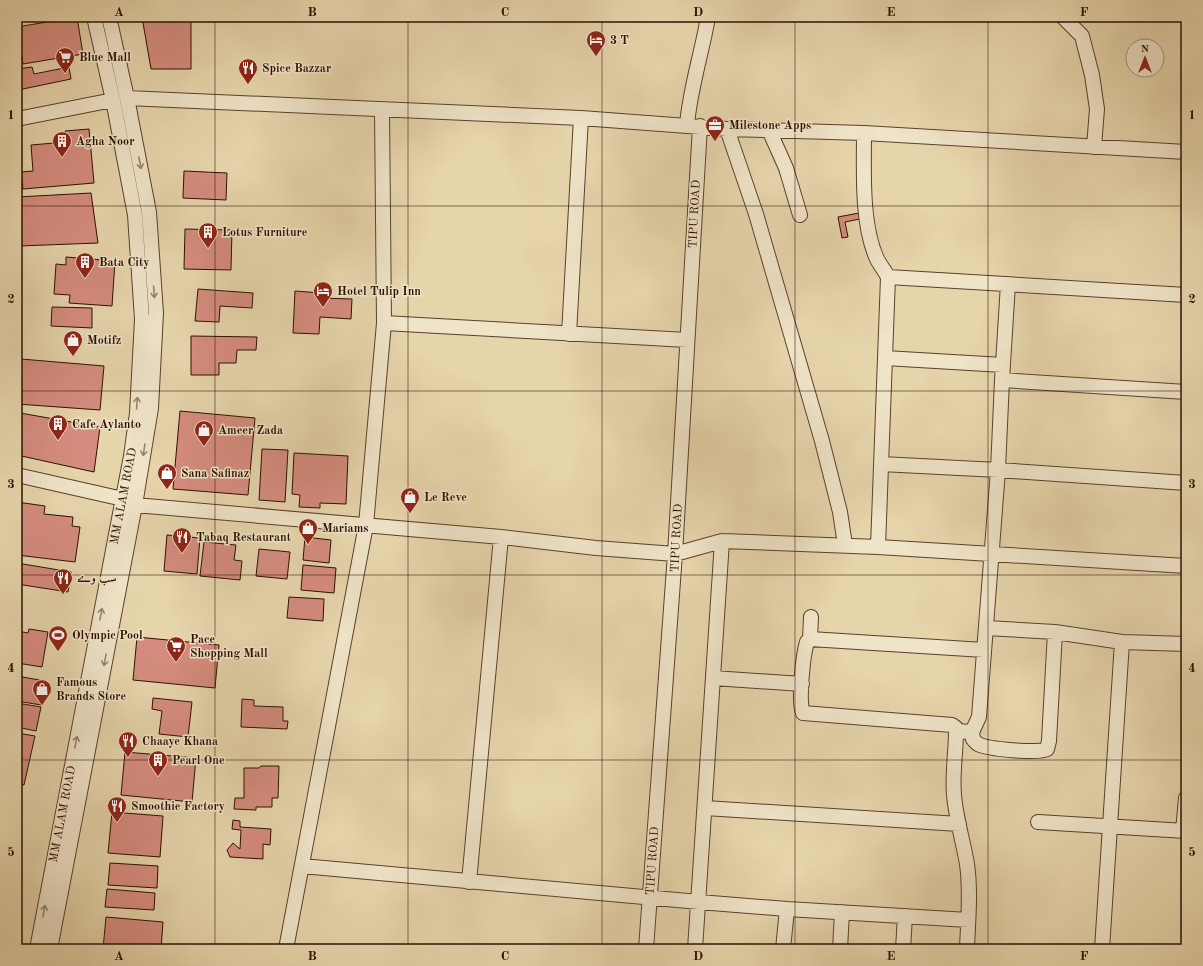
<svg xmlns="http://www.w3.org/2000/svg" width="1203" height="966" font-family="'Old Standard TT',Amiri,serif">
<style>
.building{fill:#d58c7e;stroke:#2c1000}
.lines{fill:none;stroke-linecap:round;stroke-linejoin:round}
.minor-casing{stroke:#5a412b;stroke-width:16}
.minor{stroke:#efe3c8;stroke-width:14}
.oneway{stroke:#97846e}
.grid{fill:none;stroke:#2c1000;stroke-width:1;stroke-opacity:0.55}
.labels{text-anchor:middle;stroke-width:3;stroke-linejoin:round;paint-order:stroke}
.poi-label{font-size:12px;font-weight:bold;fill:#2c1000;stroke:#efe3c8;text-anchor:start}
.street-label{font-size:12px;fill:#2c1000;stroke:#efe3c8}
.neatline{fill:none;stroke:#2c1000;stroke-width:1.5}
.grid-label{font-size:13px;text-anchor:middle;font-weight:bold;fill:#2c1000}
</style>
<rect width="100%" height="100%" fill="#e6d4ab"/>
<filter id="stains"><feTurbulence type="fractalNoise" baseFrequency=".005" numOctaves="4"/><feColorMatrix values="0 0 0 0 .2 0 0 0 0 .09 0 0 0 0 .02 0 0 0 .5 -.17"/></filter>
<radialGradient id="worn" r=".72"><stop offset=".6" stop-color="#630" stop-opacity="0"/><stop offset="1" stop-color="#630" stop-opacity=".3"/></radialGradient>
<!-- building -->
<path class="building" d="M77 17 83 54 23 64 17 27Z
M142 17H191V69H151Z
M32 67 34 74 69 67 71 79 18 90 17 69Z
M89 129 94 183 23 189 21 172 33 171 31 145 66 142 65 131Z
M184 171 227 173 226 200 183 198Z
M91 193 98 243 19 246 17 197Z
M859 213 860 219 845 222 848 237 842 238 838 217Z
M185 229 232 230 231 270 184 269Z
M66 257 115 261 112 306 69 303 70 295 54 294 56 264 66 265Z
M198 289 253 293 252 308 220 306 219 322 195 321Z
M295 291 321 293V298L352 299 351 319 320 317 319 334 293 333Z
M52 307 92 308V328L51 326Z
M191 336 257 337 256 350H237L236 363H219V375H191Z
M21 359 104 366 100 410 17 404Z
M180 411 255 418 248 495 173 489Z
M20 413 100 427 94 472 17 455Z
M262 449 288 450 285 502 259 500Z
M294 453 348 456 346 504 320 503V508L299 507 300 495 292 494Z
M17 502 45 506 44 514 73 517 72 526 80 527 75 562 17 555Z
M167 535 200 538 197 574 164 571Z
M305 537 331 540 329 563 303 560Z
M204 542 236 545 234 560 242 561 240 580 200 576Z
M259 549 290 552 287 579 256 576Z
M17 563 71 572 68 592 17 584Z
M303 565 336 568 334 593 301 590Z
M289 597 324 599 323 621 287 618Z
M29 629 48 632 42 667 17 663V631L28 633Z
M137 637 219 645 215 688 133 680Z
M17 676 45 681 41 705 17 701Z
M153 698 192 702 188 737 159 734 162 711 152 709Z
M242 699 254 700V706L283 707V721H288L287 729 241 727Z
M17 703 41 707 36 731 17 727Z
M17 733 35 736 24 785 17 783Z
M125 752 196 758 192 802 121 795Z
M261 766H279L278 798H272V807H256V810L234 809 235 798H244V768H259Z
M112 812 163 816 160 857 108 853Z
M233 820 240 821V827L271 829 270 845 263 844V859L230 857 227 850 233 843 240 849 241 830 232 829Z
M110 863 158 866 157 888 108 885Z
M107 889 155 893 154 910 105 907Z
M106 917 163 922 161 949H103Z"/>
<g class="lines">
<defs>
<path id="minor" d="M1063 17 1082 36 1092 75 1097 109 1094 147
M127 98 581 118 727 129 864 133 1186 152
M17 119 113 100
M687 125C690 88 702 53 708 17
M727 129 756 214 822 441 840 512 845 545
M769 130 786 168 800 215
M864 133C864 171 861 224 877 259 880 265 885 271 888 277L878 547
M888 277 1186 295
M384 323 687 340
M569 334 581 118
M885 358 1003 365
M1002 380 1186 392
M881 464 998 470 1186 483
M17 475 123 499
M135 505 501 537 596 548 675 554 722 541 878 547 1186 566
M986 628 1055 632 1122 642
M810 639 811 617
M713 678 802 684
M956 731V728L952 725 803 713C798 701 803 655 807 642L810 639 984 650
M972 732 973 739C975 741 976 743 978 744 986 749 1040 754 1047 749L1049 741 1055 632
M705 808 959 824
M1038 822 1186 831
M1183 831 1186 798
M302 866 699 902 787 909 968 920
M469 882 501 537
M37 949 131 456 137 413 142 319 135 215 113 100 94 17
M50 949 135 505 151 408 156 313 149 212 127 98 109 17
M286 949 366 525 384 323 382 110
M646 949 675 554 700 126
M695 949 722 541
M783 949 787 909
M840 949 842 912
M903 949 905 916
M967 949C968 921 971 892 967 864 963 841 956 818 954 795 952 774 956 752 956 731L972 732 979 717 998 470 1002 380 1008 284
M1102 949 1122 642 1186 644"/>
</defs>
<!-- minor casing -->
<use href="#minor" class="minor-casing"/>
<!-- minor -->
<use href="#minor" class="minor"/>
</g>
<!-- one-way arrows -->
<defs><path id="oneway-shaft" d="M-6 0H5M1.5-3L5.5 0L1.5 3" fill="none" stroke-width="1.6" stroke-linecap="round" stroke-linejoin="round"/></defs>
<g class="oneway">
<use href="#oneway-shaft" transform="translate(140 163) rotate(79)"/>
<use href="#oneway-shaft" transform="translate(154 292) rotate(86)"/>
<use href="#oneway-shaft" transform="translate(137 403) rotate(-86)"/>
<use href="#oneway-shaft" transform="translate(144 450) rotate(99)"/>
<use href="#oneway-shaft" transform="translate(101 614) rotate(-79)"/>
<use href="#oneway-shaft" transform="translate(105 660) rotate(101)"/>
<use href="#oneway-shaft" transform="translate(76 742) rotate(-79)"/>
<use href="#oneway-shaft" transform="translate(44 911) rotate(-79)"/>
</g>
<!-- grid -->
<path class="grid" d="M215 17V949M408 17V949M602 17V949M795 17V949M988 17V949M17 206H1186M17 391H1186M17 575H1186M17 760H1186"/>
<!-- icons -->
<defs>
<symbol id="hotel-pin" viewBox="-11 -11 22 30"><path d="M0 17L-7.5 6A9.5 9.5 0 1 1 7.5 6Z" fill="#8f2418" stroke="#efe3c8"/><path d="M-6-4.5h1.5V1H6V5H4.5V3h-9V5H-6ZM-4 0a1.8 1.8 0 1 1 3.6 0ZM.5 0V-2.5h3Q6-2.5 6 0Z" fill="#fff"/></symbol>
<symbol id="supermarket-pin" viewBox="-11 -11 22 30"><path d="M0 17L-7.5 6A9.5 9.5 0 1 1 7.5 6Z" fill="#8f2418" stroke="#efe3c8"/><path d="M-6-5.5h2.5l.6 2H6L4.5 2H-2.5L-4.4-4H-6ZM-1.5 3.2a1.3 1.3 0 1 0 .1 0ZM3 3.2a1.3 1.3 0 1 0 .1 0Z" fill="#fff"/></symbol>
<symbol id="restaurant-pin" viewBox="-11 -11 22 30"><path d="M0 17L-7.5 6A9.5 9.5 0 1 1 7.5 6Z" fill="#8f2418" stroke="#efe3c8"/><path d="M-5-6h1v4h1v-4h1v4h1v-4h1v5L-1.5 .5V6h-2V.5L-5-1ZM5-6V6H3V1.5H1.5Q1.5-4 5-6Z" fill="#fff"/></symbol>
<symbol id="office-pin" viewBox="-11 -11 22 30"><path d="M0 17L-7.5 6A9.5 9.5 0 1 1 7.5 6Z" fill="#8f2418" stroke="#efe3c8"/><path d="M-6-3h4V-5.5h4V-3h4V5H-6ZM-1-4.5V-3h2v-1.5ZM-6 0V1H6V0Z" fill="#fff"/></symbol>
<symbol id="building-pin" viewBox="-11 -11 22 30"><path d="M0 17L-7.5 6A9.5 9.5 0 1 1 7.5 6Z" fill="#8f2418" stroke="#efe3c8"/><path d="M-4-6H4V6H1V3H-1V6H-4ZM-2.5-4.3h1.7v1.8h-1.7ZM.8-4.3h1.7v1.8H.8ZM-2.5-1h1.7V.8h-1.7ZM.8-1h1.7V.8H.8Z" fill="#fff"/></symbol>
<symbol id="shop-pin" viewBox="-11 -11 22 30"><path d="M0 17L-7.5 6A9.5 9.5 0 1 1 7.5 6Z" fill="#8f2418" stroke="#efe3c8"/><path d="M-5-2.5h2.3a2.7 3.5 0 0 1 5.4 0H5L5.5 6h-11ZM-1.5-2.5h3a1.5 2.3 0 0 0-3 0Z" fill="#fff"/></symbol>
<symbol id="stadium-pin" viewBox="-11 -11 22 30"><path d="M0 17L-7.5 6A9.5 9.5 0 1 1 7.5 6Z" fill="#8f2418" stroke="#efe3c8"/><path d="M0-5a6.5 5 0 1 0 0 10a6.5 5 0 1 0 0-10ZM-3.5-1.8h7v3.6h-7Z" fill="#fff"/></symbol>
</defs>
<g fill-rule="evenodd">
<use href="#hotel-pin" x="585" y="29" width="22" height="30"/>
<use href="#supermarket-pin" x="54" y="46" width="22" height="30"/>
<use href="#restaurant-pin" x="237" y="57" width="22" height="30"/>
<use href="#office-pin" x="704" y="114" width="22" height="30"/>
<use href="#building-pin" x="51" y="130" width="22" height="30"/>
<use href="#building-pin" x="197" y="221" width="22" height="30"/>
<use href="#building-pin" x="74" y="251" width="22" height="30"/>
<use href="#hotel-pin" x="312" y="280" width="22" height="30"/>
<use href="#shop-pin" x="62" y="329" width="22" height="30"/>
<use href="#building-pin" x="47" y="413" width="22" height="30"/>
<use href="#shop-pin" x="193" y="419" width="22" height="30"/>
<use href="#shop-pin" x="156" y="462" width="22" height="30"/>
<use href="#shop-pin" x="399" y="486" width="22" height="30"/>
<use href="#shop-pin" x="297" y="517" width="22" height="30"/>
<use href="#restaurant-pin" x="171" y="526" width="22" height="30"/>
<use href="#restaurant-pin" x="52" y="567" width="22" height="30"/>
<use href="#stadium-pin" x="47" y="624" width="22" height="30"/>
<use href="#supermarket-pin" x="165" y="635" width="22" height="30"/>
<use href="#shop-pin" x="31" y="678" width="22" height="30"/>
<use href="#restaurant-pin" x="117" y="730" width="22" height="30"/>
<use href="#building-pin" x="147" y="749" width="22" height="30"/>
<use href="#restaurant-pin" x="106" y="795" width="22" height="30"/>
</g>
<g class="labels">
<!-- poi labels -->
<g class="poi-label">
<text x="610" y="44">3 T</text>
<text x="79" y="61">Blue Mall</text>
<text x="262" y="72">Spice Bazzar</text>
<text x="729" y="129">Milestone Apps</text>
<text x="76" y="145">Agha Noor</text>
<text x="222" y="236">Lotus Furniture</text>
<text x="99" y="266">Bata City</text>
<text x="337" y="295">Hotel Tulip Inn</text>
<text x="87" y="344">Motifz</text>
<text x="72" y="428">Cafe Aylanto</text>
<text x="218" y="434">Ameer Zada</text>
<text x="181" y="477">Sana Safinaz</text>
<text x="424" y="501">Le Reve</text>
<text x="322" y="532">Mariams</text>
<text x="196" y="541">Tabaq Restaurant</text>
<text x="77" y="582">سب وے</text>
<text x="72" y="639">Olympic Pool</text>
<text x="190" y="643">Pace<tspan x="190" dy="14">Shopping Mall</tspan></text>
<text x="56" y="686">Famous<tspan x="56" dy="14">Brands Store</tspan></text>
<text x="142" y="745">Chaaye Khana</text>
<text x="172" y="764">Pearl One</text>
<text x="131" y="810">Smoothie Factory</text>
</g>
<!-- street labels -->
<g class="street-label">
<text transform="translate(694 214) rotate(-87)" y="4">TIPU ROAD</text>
<text transform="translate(123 496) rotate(-79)" y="4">MM ALAM ROAD</text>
<text transform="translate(676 538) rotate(-87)" y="4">TIPU ROAD</text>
<text transform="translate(62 814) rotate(-79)" y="4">MM ALAM ROAD</text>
<text transform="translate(652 861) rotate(-86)" y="4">TIPU ROAD</text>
</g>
</g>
<!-- margin -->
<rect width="1203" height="966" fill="none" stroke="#e6d4ab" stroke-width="44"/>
<!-- north arrow -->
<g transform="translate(1145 58)"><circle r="19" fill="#efe3c8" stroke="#a18f78"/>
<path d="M0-3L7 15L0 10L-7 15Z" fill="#8f2418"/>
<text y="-6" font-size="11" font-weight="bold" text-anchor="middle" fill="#2c1000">N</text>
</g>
<rect x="22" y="22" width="1159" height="922" class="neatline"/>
<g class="grid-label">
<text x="119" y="16">A</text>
<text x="312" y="16">B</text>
<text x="505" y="16">C</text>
<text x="698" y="16">D</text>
<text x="891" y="16">E</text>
<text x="1084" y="16">F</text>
<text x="11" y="119">1</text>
<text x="1192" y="119">1</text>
<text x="11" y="303">2</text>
<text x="1192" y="303">2</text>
<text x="11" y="488">3</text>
<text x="1192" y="488">3</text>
<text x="11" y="672">4</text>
<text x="1192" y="672">4</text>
<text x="11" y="856">5</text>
<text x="1192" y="856">5</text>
<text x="119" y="960">A</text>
<text x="312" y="960">B</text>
<text x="505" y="960">C</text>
<text x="698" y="960">D</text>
<text x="891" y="960">E</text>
<text x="1084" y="960">F</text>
</g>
<rect width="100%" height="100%" filter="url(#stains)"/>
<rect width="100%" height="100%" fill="url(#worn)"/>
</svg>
